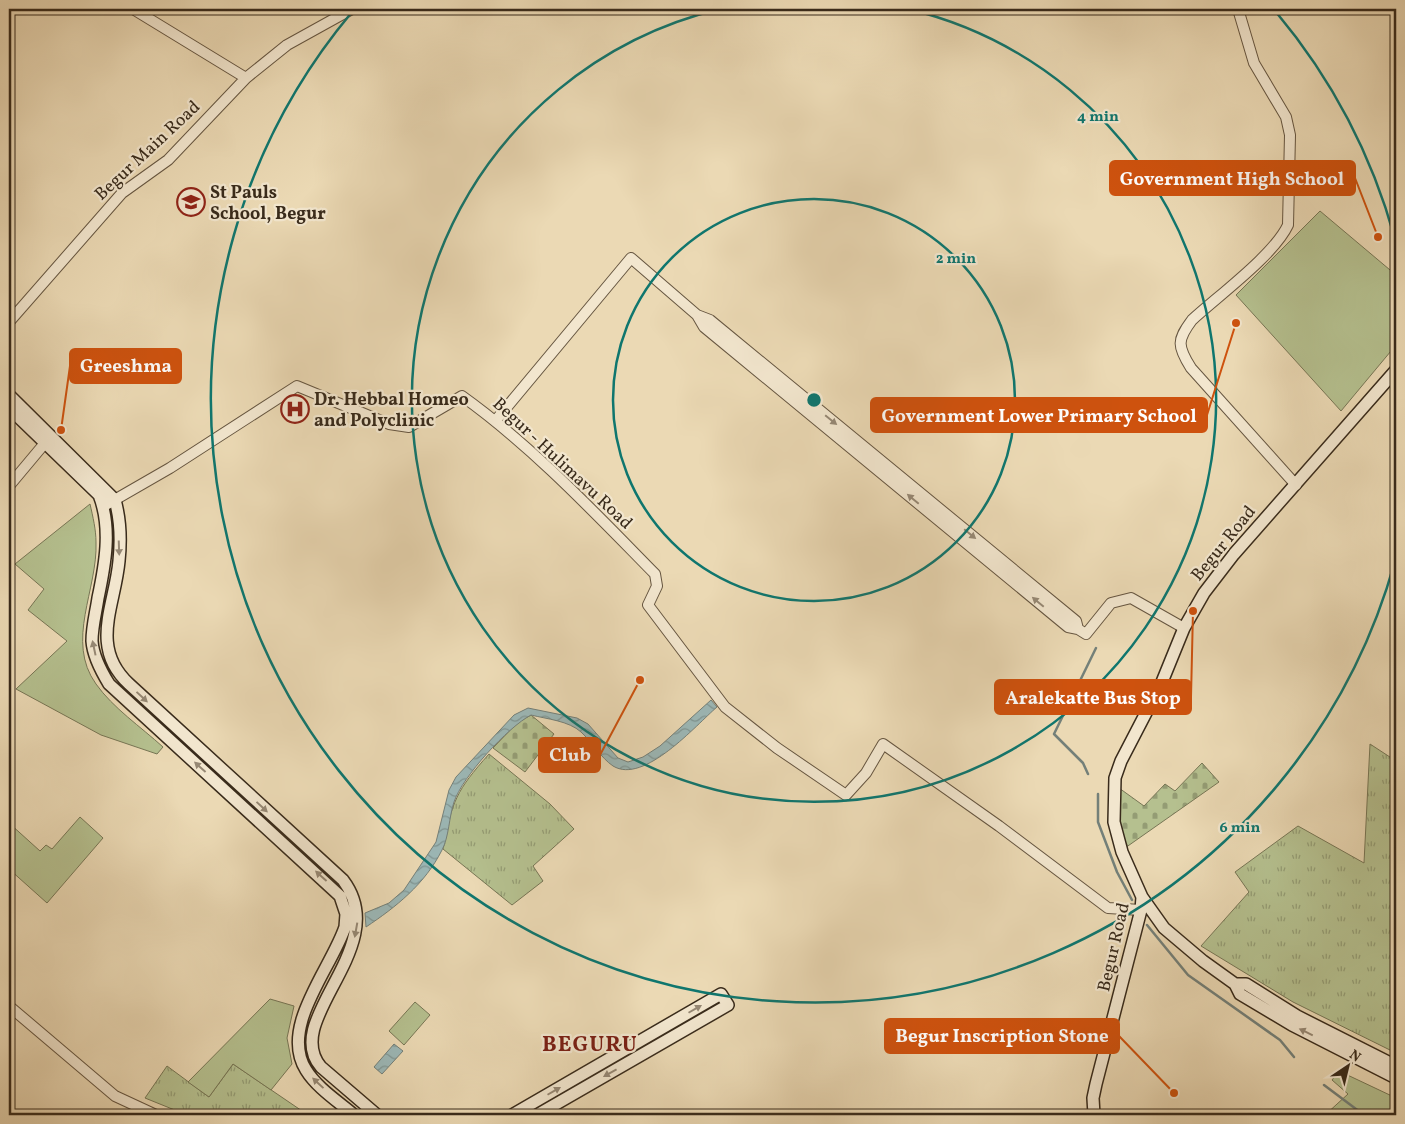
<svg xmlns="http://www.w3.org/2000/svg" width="1405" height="1124" font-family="Vollkorn,serif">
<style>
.grass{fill:url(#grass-tufts);stroke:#777655}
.cemetery{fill:url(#cemetery-stones);stroke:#777655}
.park{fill:#b5c08f;stroke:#777655}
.water{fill:url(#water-waves);stroke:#748079}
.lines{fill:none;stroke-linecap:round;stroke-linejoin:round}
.stream{stroke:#748079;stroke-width:2.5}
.tertiary-casing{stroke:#665641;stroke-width:12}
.secondary-casing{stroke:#392b1b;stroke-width:14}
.tertiary{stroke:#f2e6ce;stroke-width:10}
.secondary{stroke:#f2e6ce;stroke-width:11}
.oneway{fill:#968874}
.ring{fill:none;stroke:#0f766e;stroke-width:2.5}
.labels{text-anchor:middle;stroke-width:4.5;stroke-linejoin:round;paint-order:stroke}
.street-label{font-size:18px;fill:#392b1b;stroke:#f2e6ce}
.poi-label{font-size:18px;font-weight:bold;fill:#392b1b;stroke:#f2e6ce;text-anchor:start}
.district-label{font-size:22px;font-weight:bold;letter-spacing:1px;fill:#7a1f14;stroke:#f2e6ce}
.centre{fill:#0f766e;stroke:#f2e6ce;stroke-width:2.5}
.ring-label{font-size:15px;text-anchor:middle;font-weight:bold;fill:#0f766e;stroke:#f2e6ce;stroke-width:4.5;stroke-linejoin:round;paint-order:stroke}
.leader{fill:none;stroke:#ce520e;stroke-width:2}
.callout-dot{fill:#ce520e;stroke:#f2e6ce;stroke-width:2}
.callout{fill:#ce520e;stroke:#ce520e;stroke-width:2}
.callout-label{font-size:19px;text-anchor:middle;font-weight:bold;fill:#fff}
</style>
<defs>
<pattern id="grass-tufts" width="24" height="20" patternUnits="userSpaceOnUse" patternTransform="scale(1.25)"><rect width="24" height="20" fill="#b5c08f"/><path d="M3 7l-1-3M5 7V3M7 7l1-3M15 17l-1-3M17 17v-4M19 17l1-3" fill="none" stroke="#949c74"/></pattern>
<pattern id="cemetery-stones" width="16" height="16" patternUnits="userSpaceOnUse" patternTransform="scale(1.25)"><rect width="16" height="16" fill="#b5c08f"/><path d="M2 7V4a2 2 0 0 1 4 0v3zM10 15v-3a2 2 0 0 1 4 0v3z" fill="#949c74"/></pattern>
<pattern id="water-waves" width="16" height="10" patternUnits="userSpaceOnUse" patternTransform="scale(1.25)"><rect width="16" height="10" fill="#9cb8b7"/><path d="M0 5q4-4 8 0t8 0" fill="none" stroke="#809694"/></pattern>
</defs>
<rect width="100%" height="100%" fill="#ebd9b4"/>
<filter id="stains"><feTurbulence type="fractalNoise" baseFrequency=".004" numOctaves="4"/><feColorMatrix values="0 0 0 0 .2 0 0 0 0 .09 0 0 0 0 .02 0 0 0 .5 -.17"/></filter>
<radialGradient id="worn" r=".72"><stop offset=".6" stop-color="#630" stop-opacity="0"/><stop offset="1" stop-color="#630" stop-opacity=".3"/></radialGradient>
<!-- grass -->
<path class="grass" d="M1370 744 1396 761V1053L1293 1002 1201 946 1249 892 1235 872 1298 826 1364 863Z
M489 754 550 804 574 829 533 866 543 881 512 905 443 849C452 801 456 791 489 754Z
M233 1064 308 1115H187L145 1098 167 1066 209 1097Z"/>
<!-- cemetery -->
<path class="cemetery" d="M531 715 554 734 525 772 493 748 517 723Z
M1202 763 1219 782 1125 848 1120 825 1119 788 1144 806 1165 784 1175 791Z"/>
<!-- park -->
<path class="park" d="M1320 211 1396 275V345L1341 411 1236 295Z
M90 504C93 517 96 530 96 542 98 589 65 641 96 684 113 708 141 727 163 747L157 754 101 735 16 689 67 641 28 610 44 589 15 564Z
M80 817 103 838 47 903 9 869V823L40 851 46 845 52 849Z
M270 999 294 1006 287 1038 292 1064 271 1090 233 1064 209 1097 188 1082Z
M415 1002 430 1015 404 1045 389 1031Z
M1339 1071 1394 1097 1396 1094V1115L1377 1110 1361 1115H1325L1348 1094 1332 1080Z"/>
<!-- water -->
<path class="water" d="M711 700 717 707C696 725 644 785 613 766 601 758 592 742 581 732 569 721 547 719 531 715 508 727 462 777 454 802 449 817 449 837 442 850 425 884 396 907 366 927L365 913 389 903 404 890 436 842 449 790 456 777 514 715 528 708 577 718 588 724 618 758 628 762 643 757 660 746Z
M394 1044 403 1051 382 1074 374 1067Z"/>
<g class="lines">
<!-- stream -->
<path class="stream" d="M1088 774 1083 763 1054 734 1096 648
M1098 794V822L1117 872 1132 900
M1147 925 1188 975 1280 1040 1294 1057
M1324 1085 1364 1115"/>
<defs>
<path id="tertiary" d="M133 9 246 78
M1238 9 1254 63 1286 117 1290 135 1288 225C1274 255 1218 296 1192 320 1177 340 1177 346 1191 368L1296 485
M697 315 710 320 1076 621 1078 629
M9 322 122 193 168 160 246 78 287 45 352 9
M496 420 631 258 697 315 704 327 1068 627 1078 629 1086 634 1111 603 1131 598 1184 628
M9 486 50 437
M104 506 170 468 297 386 389 424 409 427 462 396C533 447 594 512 655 574L657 586 648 605 725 707 777 748 846 795 866 773 883 744 999 826 1108 908 1141 910
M9 1006 115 1096 156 1115"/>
<path id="secondary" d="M9 395 115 500C120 518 121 542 119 561 115 606 89 647 129 684L343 880C394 947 280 1019 321 1067L377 1115
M9 408 99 495C112 528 105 565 98 598 96 612 92 626 92 641 93 656 101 671 109 684L340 896 346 914 345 927C331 969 279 1027 306 1070 317 1088 339 1102 354 1115
M1142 897 1164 928 1203 961 1235 984 1240 994 1292 1025 1396 1078
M1235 984H1246L1297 1016 1396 1066
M512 1115 721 994 728 1005 537 1115
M1094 1115 1093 1098 1096 1084 1141 910 1142 897 1122 852 1114 822 1115 778 1121 761 1162 682 1184 628 1204 593 1234 554 1396 370"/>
</defs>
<!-- tertiary casing -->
<use href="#tertiary" class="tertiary-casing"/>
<!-- secondary casing -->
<use href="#secondary" class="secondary-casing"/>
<!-- tertiary -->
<use href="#tertiary" class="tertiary"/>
<!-- secondary -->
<use href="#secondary" class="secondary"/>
</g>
<!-- one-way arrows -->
<defs><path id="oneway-solid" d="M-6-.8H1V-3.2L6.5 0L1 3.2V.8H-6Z" transform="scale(1.25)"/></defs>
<g class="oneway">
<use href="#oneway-solid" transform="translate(831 420) rotate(39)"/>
<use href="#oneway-solid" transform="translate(913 499) rotate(-140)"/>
<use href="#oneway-solid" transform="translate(970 534) rotate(39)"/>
<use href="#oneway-solid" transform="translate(119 548) rotate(88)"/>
<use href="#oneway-solid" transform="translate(1038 602) rotate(-140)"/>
<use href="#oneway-solid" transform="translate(94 648) rotate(-102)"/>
<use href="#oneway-solid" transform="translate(142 697) rotate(43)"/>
<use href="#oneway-solid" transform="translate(200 767) rotate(-138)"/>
<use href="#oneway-solid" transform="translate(262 807) rotate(43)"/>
<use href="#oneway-solid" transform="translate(321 876) rotate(-138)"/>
<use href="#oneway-solid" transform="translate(356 930) rotate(100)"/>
<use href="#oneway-solid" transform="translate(695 1009) rotate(-30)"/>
<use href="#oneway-solid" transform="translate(1306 1032) rotate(-154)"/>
<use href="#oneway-solid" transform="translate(610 1073) rotate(151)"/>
<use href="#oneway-solid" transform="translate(318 1083) rotate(-137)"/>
<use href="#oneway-solid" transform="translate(554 1091) rotate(-30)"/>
</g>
<!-- distance rings -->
<g class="ring">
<circle cx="814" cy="400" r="201"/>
<path d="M908 9A402 402 0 1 1 720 9"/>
<path d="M1395 561A603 603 0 1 1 352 12M1276 12A603 603 0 0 1 1395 239"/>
</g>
<!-- icons -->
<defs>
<symbol id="school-ring" viewBox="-11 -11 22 22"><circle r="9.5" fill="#f2e6ce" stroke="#8f2418" stroke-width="1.5"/><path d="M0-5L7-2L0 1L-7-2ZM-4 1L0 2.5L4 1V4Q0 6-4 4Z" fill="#8f2418"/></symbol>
<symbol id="hospital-ring" viewBox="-11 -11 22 22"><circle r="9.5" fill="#f2e6ce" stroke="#8f2418" stroke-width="1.5"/><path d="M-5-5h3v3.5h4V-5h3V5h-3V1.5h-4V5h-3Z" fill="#8f2418"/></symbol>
</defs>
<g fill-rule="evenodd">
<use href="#school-ring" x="175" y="186" width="32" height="32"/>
<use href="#hospital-ring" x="279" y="393" width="32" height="32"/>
</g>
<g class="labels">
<!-- street labels -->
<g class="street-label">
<text transform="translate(147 150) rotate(-43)" y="6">Begur Main Road</text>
<text transform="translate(563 463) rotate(43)" y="6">Begur - Hulimavu Road</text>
<text transform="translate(1223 543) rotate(-51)" y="6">Begur Road</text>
<text transform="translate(1113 947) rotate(-77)" y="6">Begur Road</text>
</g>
<!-- poi labels -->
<g class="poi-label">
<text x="210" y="198">St Pauls<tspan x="210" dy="21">School, Begur</tspan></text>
<text x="314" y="405">Dr. Hebbal Homeo<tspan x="314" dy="21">and Polyclinic</tspan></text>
</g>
<!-- district labels -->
<g class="district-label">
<text x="590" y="1051">BEGURU</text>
</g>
</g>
<circle cx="814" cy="400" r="8" class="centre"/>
<g class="ring-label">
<text x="1098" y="121">4 min</text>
<text x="956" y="263">2 min</text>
<text x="1240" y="832">6 min</text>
</g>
<!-- callouts -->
<path class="leader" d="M1378 237L1355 178M61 430L70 366M1236 323L1207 415M1193 611L1191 697M640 680L600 755M1174 1093L1119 1036"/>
<g class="callout-dot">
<circle cx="1378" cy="237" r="5"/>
<circle cx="61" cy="430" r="5"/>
<circle cx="1236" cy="323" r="5"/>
<circle cx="1193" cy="611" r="5"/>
<circle cx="640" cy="680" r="5"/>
<circle cx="1174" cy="1093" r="5"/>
</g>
<g class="callout">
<rect x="1110" y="161" width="245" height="34" rx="5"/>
<rect x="70" y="349" width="111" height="34" rx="5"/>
<rect x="871" y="398" width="336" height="34" rx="5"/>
<rect x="995" y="680" width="196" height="34" rx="5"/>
<rect x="539" y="738" width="61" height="34" rx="5"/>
<rect x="885" y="1019" width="234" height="34" rx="5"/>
</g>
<g class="callout-label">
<text x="1232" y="185">Government High School</text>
<text x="126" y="372">Greeshma</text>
<text x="1039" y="422">Government Lower Primary School</text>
<text x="1093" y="704">Aralekatte Bus Stop</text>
<text x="570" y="761">Club</text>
<text x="1002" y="1042">Begur Inscription Stone</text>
</g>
<!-- margin -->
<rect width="1405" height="1124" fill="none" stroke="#ebd9b4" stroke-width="30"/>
<rect x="10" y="10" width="1385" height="1104" fill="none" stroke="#392b1b" stroke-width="2.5"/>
<rect x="15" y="15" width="1375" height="1094" fill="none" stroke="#392b1b"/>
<!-- north arrow -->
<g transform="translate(1348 1066) rotate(35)" stroke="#f2e6ce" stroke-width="4" paint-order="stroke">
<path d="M0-4L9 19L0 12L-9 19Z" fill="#392b1b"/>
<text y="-8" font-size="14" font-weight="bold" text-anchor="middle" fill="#392b1b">N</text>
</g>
<rect width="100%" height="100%" filter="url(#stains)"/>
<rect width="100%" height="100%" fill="url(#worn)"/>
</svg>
